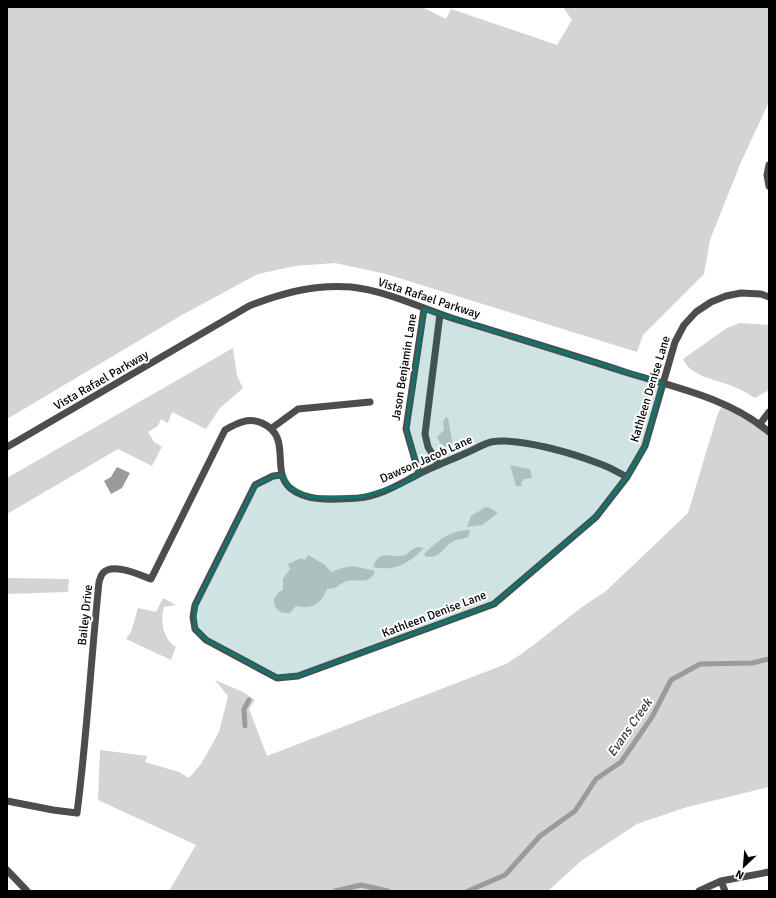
<svg xmlns="http://www.w3.org/2000/svg" width="776" height="898" font-family="Signika,sans-serif">
<style>
.green{fill:#d4d4d4}
.water{fill:#9b9b9b}
.lines{fill:none;stroke-linecap:round;stroke-linejoin:round}
.stream{stroke:#9b9b9b;stroke-width:5}
.minor{stroke:#4d4d4d;stroke-width:7}
.marked{fill:#0f766e;fill-opacity:0.2;stroke:#0f766e;stroke-width:3;stroke-linejoin:round}
.labels{text-anchor:middle;stroke-width:4;stroke-linejoin:round;paint-order:stroke}
.street-label{font-size:12px;fill:#000;stroke:#fff}
.water-label{font-size:13px;font-style:italic;fill:#3c3c3c;stroke:#fff}
</style>
<rect width="100%" height="100%" fill="#fff"/>
<!-- green -->
<path class="green" d="M7 7H422L446 19 451 9 557 45 572 20 563 7H769V102L741 162 710 240 704 274 643 335 637 352 386 274 335 263 295 266 258 274 182 315 7 419Z
M740 323 769 325V390L755 398C747 393 738 388 729 385 714 379 690 376 683 359L727 328Z
M233 348 237 376 243 388 220 408 206 429 172 412 168 423 161 419 158 426 148 432 154 442 162 447 152 466 118 449 7 514V478Z
M723 403 769 432V787L687 807 637 824 581 861 548 891H169L196 845 98 800 100 750 147 756 145 762 179 772 189 778 201 764 219 732 228 696 215 680 243 692 255 700 249 709 267 756 506 664C541 643 569 613 605 592L688 513 717 416Z
M446 417 448 418 453 446 446 447 440 443 437 437 444 430 443 422Z
M510 465 530 469 532 478 524 479 521 483 522 486H516Z
M486 507 490 508 498 513 482 525 467 527 471 516Z
M470 530 468 537C463 539 457 539 452 542 443 547 439 561 425 556L424 554C438 541 449 530 470 530Z
M418 547 424 548C410 563 394 572 373 567 380 547 391 560 405 555 410 552 413 548 418 547Z
M308 555 325 565 331 572 342 568 353 566 375 571C370 586 357 578 347 581 338 584 338 589 327 589 322 603 312 610 296 606L290 613C280 614 273 609 274 598L279 592 283 590V579L290 569 288 564 301 558 305 560Z
M7 578 69 579 68 592 7 594Z
M163 598 176 605 164 607C160 621 163 639 176 647L171 660 126 639 131 632 138 608 156 612Z"/>
<!-- water -->
<path class="water" d="M117 467 130 473 122 488 111 494 104 481 111 477Z"/>
<g class="lines">
<!-- stream -->
<path class="stream" d="M245 726 244 709 249 700
M335 891 361 885 388 891
M468 891 505 875 540 836 575 811 596 779 621 762 652 717 671 680 700 664 752 663 769 659"/>
<!-- minor -->
<path class="minor" d="M769 165 767 175 769 186
M760 424 769 412
M272 428 298 409 370 402
M7 447 249 306C282 293 315 284 351 287 388 291 423 309 458 320 514 337 570 354 625 372 674 387 729 398 769 432
M439 465 428 447 425 434 440 314
M419 474 406 429 424 309
M282 475 273 476 255 485 195 605 193 617 195 629 206 640 277 678 298 676 494 604 596 517 627 477 645 446 675 342 684 325 696 312 711 302 726 296 741 293 761 294 769 297
M7 801 53 810 77 813C87 736 91 659 99 582 100 579 101 575 103 573 112 562 140 575 151 579L225 430C237 423 249 417 262 423 293 437 270 470 290 488 308 503 337 499 358 498 381 496 399 484 419 474 434 466 451 460 466 453 474 450 483 444 491 442 520 437 575 454 603 465 611 468 619 473 627 477
M7 870 27 891
M721 881 725 891
M699 891 721 881 769 872"/>
</g>
<!-- marked area -->
<path class="marked" d="M424 309 662 383 645 446 627 477 596 517 494 604 298 676 277 678 206 640 195 629V605L255 485 273 476 282 475 290 488 310 497H360L400 485 419 474 406 429Z"/>
<g class="labels">
<!-- street labels -->
<g class="street-label">
<text transform="translate(429 298) rotate(18)" y="4">Vista Rafael Parkway</text>
<text transform="translate(404 367) rotate(-81)" y="4">Jason Benjamin Lane</text>
<text transform="translate(101 380) rotate(-30)" y="4">Vista Rafael Parkway</text>
<text transform="translate(650 389) rotate(-73)" y="4">Kathleen Denise Lane</text>
<text transform="translate(426 459) rotate(-24)" y="4">Dawson Jacob Lane</text>
<text transform="translate(434 614) rotate(-21)" y="4">Kathleen Denise Lane</text>
<text transform="translate(85 615) rotate(-84)" y="4">Bailey Drive</text>
</g>
<!-- water labels -->
<g class="water-label">
<text transform="translate(629 727) rotate(-55)" y="5">Evans Creek</text>
</g>
</g>
<!-- border -->
<rect width="776" height="898" fill="none" stroke="#000000" stroke-width="16"/>
<!-- north arrow -->
<g transform="translate(744 866) rotate(206)" stroke="#ffffff" stroke-width="3" paint-order="stroke">
<path d="M0-3L7 15L0 10L-7 15Z" fill="#000000"/>
<text y="-6" font-size="11" font-weight="bold" text-anchor="middle" fill="#000000">N</text>
</g>
</svg>
